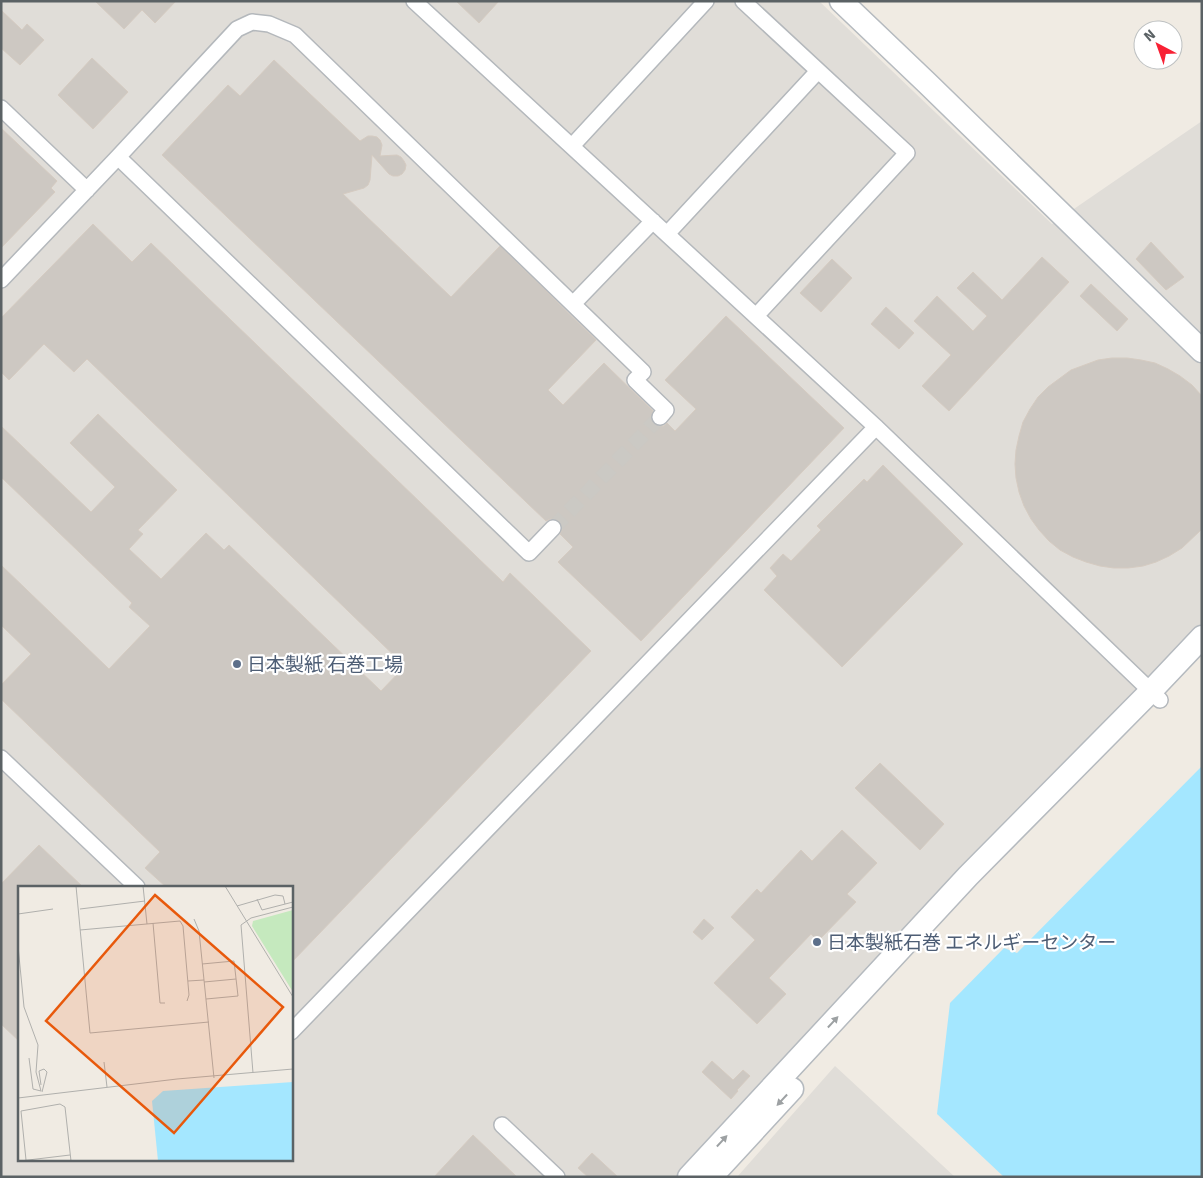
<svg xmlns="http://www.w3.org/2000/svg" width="1203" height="1178" font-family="Signika,'Noto Sans JP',sans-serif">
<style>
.industrial{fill:#e0ddd8;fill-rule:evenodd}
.water{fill:#a4e7ff}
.building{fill:#cdc8c2;stroke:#d5cbc1}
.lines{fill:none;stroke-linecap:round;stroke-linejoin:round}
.street-tunnel{stroke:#cbc9c4;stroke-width:15;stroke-dasharray:15 8;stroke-linecap:butt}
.street-casing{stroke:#b4b8bc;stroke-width:18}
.secondary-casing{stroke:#b5babf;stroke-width:25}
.street{stroke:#fff;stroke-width:15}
.secondary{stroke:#fff;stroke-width:22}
.oneway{fill:#9da1a3}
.service-dot{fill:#5c6f8a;stroke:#fff;stroke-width:2}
.labels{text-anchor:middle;stroke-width:4.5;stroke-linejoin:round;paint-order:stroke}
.service-label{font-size:19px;fill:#4e5e75;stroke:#fff;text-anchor:start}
.inset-road{fill:none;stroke:#b0b0ad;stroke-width:1}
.view{fill:#e8590c;fill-opacity:0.15;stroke:#e8590c;stroke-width:2.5}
.inset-edge{fill:none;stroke:#5b6265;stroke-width:2.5}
</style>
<rect width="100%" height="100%" fill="#f0ebe3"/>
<!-- industrial -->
<path class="industrial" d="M1 1H819L1052 224 1202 121V629L679 1177H1ZM19 887H291V1159H19Z
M835 1066 955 1177H737Z"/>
<!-- water -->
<path class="water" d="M1202 766V1177H1004L937 1114 950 1003 1004 948 1017 953Z"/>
<!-- building -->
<path class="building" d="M95 1H176L155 23 142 10 124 29Z
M456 1H499L479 23Z
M1 10 22 30 27 24 44 40 20 65 1 48Z
M92 58 128 92 93 129 58 95Z
M274 60 360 141 368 136H372L377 137 380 140 382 145 380 156 397 155 401 157 404 161 406 165 405 170 402 174 398 176H393L389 174 372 155 370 180 368 185 364 188 343 194 451 297 500 246 596 340 548 390 563 405 604 363 653 411 651 416V421L654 424 659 426H664L667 423 675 431 696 409 665 380 726 316 844 428 641 641 558 562 573 547 560 534 562 530V525L560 522 555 519H550L546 521 162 155 228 85 240 96Z
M1 128 57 181 51 188 55 192 1 248Z
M93 224 132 262 151 243 503 582 510 573 591 651 291 963V887H166L145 868 160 852 1 699V685L31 654 1 625V565L109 669 150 626 129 607 132 603 1 477V426L91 512 115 487 70 443 98 414 177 490 138 530 143 534 129 549 161 579 206 533 224 550 229 545 381 691 405 666 87 359 74 372 44 344 9 380 1 372V318Z
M1151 242 1184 277 1166 290 1136 259Z
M1042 257 1069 282 949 411 922 386 951 355 914 321 937 296 973 331 987 316 957 288 973 272 1002 300Z
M832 259 852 278 821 312 800 293Z
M1091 284 1128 319 1117 331 1080 296Z
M886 307 914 333 899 349 871 324Z
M1112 358H1127L1141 360 1155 363 1168 369 1180 376 1192 385 1202 396V529L1182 548 1169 556 1156 562 1143 566 1128 568H1114L1100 566 1086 562 1073 557 1060 550 1049 541 1039 530 1031 519 1024 506 1019 492 1016 478 1015 464 1016 450 1019 436 1023 422 1030 409 1038 397 1048 387 1071 370 1098 360Z
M883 465 963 544 842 667 764 590 777 576 770 568 783 554 791 561 821 530 817 526 864 479 867 482Z
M880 763 944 824 920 850 855 788Z
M842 830 877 863 847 894 856 902 818 941 811 934 769 978 786 994 757 1024 714 983 755 940 731 917 757 889 761 893 801 850 812 861Z
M39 845 83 887H19V1041L1 1024V884Z
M704 919 714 928 702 940 693 932Z
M712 1061 733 1080 743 1070 750 1076 737 1090 738 1091 731 1099 702 1072Z
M473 1135 517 1177H434Z
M592 1153 618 1177H588L578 1168Z"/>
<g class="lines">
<!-- street-tunnel -->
<path class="street-tunnel" d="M553 528 660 417"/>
<defs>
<path id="street" d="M414 1 876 427 1160 700
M743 1 907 153 756 316
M1 108 87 190
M572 146 706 1
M118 157 529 553 553 528
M667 234 818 71
M1 280 118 157 237 29 252 22 269 24 295 35 643 372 635 380 666 410 660 417
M573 304 653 221
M1 758 137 887
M291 1032 876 427
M502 1125 557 1177"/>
<path id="secondary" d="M841 1 928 84 1202 351
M689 1177 968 876 1151 691 1202 637
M711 1177 792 1089"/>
</defs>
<!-- street casing -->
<use href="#street" class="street-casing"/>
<!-- secondary casing -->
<use href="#secondary" class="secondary-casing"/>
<!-- street -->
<use href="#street" class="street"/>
<!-- secondary -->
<use href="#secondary" class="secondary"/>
</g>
<!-- one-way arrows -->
<defs><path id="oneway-solid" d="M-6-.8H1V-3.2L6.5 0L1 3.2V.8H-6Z" transform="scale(1.25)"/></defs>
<g class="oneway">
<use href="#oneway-solid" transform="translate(833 1022) rotate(-47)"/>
<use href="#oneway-solid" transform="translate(782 1100) rotate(133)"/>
<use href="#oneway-solid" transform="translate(722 1141) rotate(-47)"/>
</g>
<!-- markers -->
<g class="service-dot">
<circle cx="237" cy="664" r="5"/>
<circle cx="817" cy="942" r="5"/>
</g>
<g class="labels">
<!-- service labels -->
<g class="service-label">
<text x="247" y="671">日本製紙 石巻工場</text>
<text x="827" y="949">日本製紙石巻 エネルギーセンター</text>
</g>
</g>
<!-- overview -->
<g transform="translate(18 886)">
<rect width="275" height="275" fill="#f0ebe3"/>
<path d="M275 24V106L234 40 235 35Z" fill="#c5e9be"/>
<path d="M275 196V275H140L134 215 145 205Z" fill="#a4e7ff"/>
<path class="inset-road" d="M58 0 72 147 191 136M125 0 129 38M207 0 275 111M239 13 244 24 275 16M219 20 257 9 265 10 267 18M62 23 127 15M0 28 35 23M176 33 181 45 196 192M135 37 142 117H147M62 44 162 35 165 40 171 109 169 115M0 60 6 121 20 159 18 186 23 205 15 203 11 172M184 78 216 75 220 110 188 113M170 95 186 94M186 96 218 93M86 176 89 201M235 187 223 39 233 32 275 21M23 199 21 185 26 183 29 186 24 206M0 212 159 193 275 183M8 274 3 225 42 218 47 221 53 275M2 275 52 269"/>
<path class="view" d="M137 9 265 121 156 247 28 135Z"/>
<rect width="275" height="275" class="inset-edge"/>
</g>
<!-- border -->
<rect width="1203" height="1178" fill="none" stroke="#5b6265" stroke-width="5"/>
<!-- north arrow -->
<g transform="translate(1158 45) rotate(319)"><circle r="24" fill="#ffffff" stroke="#bdc0c1"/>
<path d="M0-4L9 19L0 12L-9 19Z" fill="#f82134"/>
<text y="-8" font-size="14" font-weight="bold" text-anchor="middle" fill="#5b6265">N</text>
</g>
</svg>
